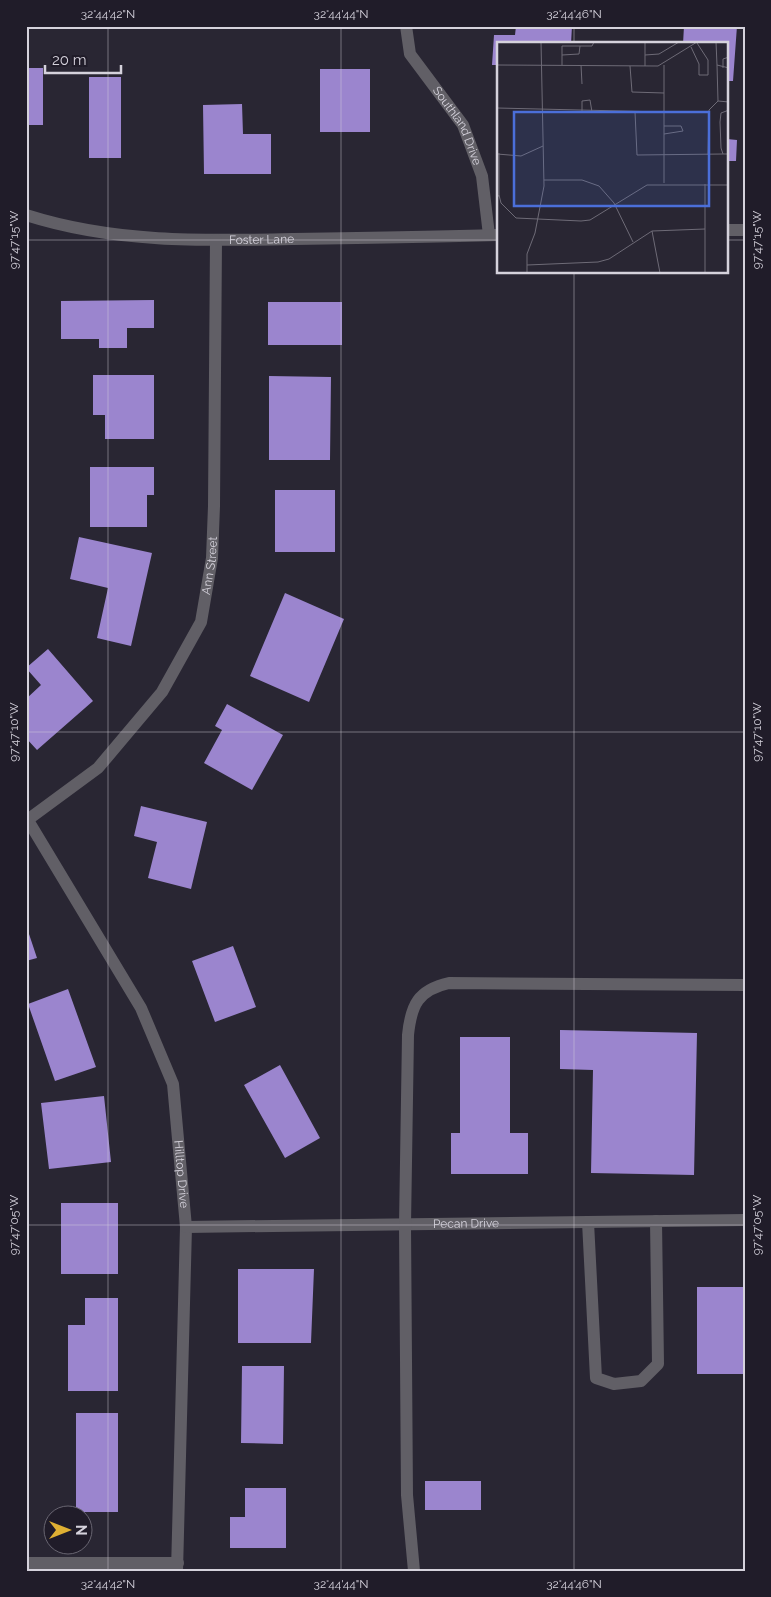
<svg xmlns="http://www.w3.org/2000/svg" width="771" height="1597" font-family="Raleway,sans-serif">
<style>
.building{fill:#9b85ce}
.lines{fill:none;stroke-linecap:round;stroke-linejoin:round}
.minor{stroke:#615f66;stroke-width:12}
.ticks{fill:none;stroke:#d5d2dc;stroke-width:1;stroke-opacity:0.45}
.labels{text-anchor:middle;stroke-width:5;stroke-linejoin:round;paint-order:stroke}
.street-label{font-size:12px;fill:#d5d2dc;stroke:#201c29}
.inset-road{fill:none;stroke:#6e6b77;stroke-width:1}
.view{fill:#4b6fd9;fill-opacity:0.15;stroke:#4b6fd9;stroke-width:2.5}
.inset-edge{fill:none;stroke:#d5d2dc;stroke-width:2.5}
.neatline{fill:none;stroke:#d5d2dc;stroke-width:2}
.ticks-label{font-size:12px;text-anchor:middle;fill:#d5d2dc}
</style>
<rect width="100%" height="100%" fill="#292633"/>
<!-- building -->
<path class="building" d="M516 26H572L571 44H498V65H492L494 35H515Z
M684 26H737L733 81H727V44H683Z
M26 68H43V125H26Z
M320 69H370V132H320Z
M89 77H121V158H89Z
M242 104 243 134H271V174H204L203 105Z
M727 139 737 140 736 161H727Z
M154 300V328H127V348H99V339H61V301Z
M268 302H342V345H268Z
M93 375H154V439H105V415H93Z
M269 376 331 377 330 460H269Z
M90 467H154V495H147V527H90Z
M275 490H335V552H275Z
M79 537 152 553 131 646 97 638 108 588 70 579Z
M285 593 344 619 309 702 250 676Z
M48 649 93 701 37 750 26 738V699L41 685 26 668Z
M227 704 283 735 252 790 204 763 222 730 215 726Z
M141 806 207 822 191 889 148 878 157 842 134 836Z
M26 925 37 958 26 961Z
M233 946 256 1007 215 1022 192 961Z
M68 989 96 1067 55 1081 28 1004Z
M560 1030 697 1033 694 1175 591 1173 593 1070 560 1069Z
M460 1037H510V1133H528V1174H451V1133H460Z
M280 1065 320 1138 285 1158 244 1085Z
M104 1096 111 1162 49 1169 41 1103Z
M61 1203H118V1274H61Z
M238 1269H314L311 1343H238Z
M697 1287H745V1374H697Z
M85 1298H118V1391H68V1325H85Z
M242 1366H284L283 1444 241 1443Z
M76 1413H118V1512H76Z
M425 1481H481V1510H425Z
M245 1488H286V1548H230V1517H245Z"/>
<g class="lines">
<!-- minor -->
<g class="minor">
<path id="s1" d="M406 26 410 54 463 125 482 176 489 235"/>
<path id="s2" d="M26 215C114 243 202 241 293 239 362 238 430 237 498 235"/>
<path d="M727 230H745"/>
<path id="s3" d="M26 817 141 1008 173 1084 186 1227 177 1571"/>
<path id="s4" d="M26 821 98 768 162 692 201 622 212 558 214 506 216 240"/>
<path d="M588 1222 596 1378 614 1384 641 1381 658 1364 656 1221"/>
<path id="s5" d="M186 1227 745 1220"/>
<path d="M26 1563H178"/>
<path d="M414 1571 407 1495 405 1225 408 1035C411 1005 418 990 449 983L745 985"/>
</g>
</g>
<!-- ticks -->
<path class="ticks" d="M108 26V1571M341 26V1571M574 26V44M26 240H498M727 240H745M574 272V1571M26 732H745M26 1225H745"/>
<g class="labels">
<!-- street labels -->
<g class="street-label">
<text dy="4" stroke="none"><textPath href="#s1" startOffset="115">Southland Drive</textPath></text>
<text dy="4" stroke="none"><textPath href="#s2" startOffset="238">Foster Lane</textPath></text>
<text dy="4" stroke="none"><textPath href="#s4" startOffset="326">Ann Street</textPath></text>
<text dy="4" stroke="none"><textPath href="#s3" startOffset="396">Hilltop Drive</textPath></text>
<text dy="4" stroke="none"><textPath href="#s5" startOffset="280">Pecan Drive</textPath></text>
</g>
</g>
<!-- overview -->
<g transform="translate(497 42)">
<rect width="231" height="231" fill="#292633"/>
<path class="inset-road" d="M219 0 220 23 232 26M194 5 202 22V33H211V18L200 1M65 13 82 12 83 4M148 13 162 12 182 0M0 23 161 24 200 0M65 23V4H95L97 0M84 23 85 42M167 23V141M220 23 221 59 232 60M133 24 135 50 167 51M148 24V0M226 26V17L232 15M0 66 166 70M232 68 224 71 223 80 224 106 226 112H232M85 70V59L93 58 95 70M138 70 140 113 226 112M167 84H184L186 89 167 92M2 111V153M0 112 24 114 46 104M211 113 212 68 221 59M47 138H85L102 144 117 161 136 200M0 156 2 153 4 161 19 176 84 179 93 178 150 143H232M155 189 163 231M30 223 101 220 112 217 155 189 208 187M30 231V212L38 191 47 144 44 0M208 231V142"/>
<path class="view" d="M17 70H212V164H17Z"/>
<rect width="231" height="231" class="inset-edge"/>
</g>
<!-- border -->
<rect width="771" height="1597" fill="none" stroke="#201c29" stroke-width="55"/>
<!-- north arrow -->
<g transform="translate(68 1530) rotate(90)"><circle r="24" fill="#201c29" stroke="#686571"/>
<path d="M0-4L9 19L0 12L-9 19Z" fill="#dfb033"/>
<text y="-8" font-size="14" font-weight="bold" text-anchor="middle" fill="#d5d2dc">N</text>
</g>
<!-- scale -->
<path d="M45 65v8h76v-8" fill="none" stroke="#d5d2dc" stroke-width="2.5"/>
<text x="52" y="65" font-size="15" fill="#d5d2dc" stroke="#201c29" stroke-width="4" paint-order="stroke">20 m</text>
<rect x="28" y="28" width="716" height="1542" class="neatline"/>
<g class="ticks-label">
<text x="108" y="18">32°44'42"N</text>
<text x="341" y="18">32°44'44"N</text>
<text x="574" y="18">32°44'46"N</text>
<text transform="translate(757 240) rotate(-90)" y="4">97°47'15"W</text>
<text transform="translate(14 240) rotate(-90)" y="4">97°47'15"W</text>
<text transform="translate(757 732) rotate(-90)" y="4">97°47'10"W</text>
<text transform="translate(14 732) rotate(-90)" y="4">97°47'10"W</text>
<text transform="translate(757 1225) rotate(-90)" y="4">97°47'05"W</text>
<text transform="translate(14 1225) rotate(-90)" y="4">97°47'05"W</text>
<text x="108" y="1588">32°44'42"N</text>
<text x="341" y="1588">32°44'44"N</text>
<text x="574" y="1588">32°44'46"N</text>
</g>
</svg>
